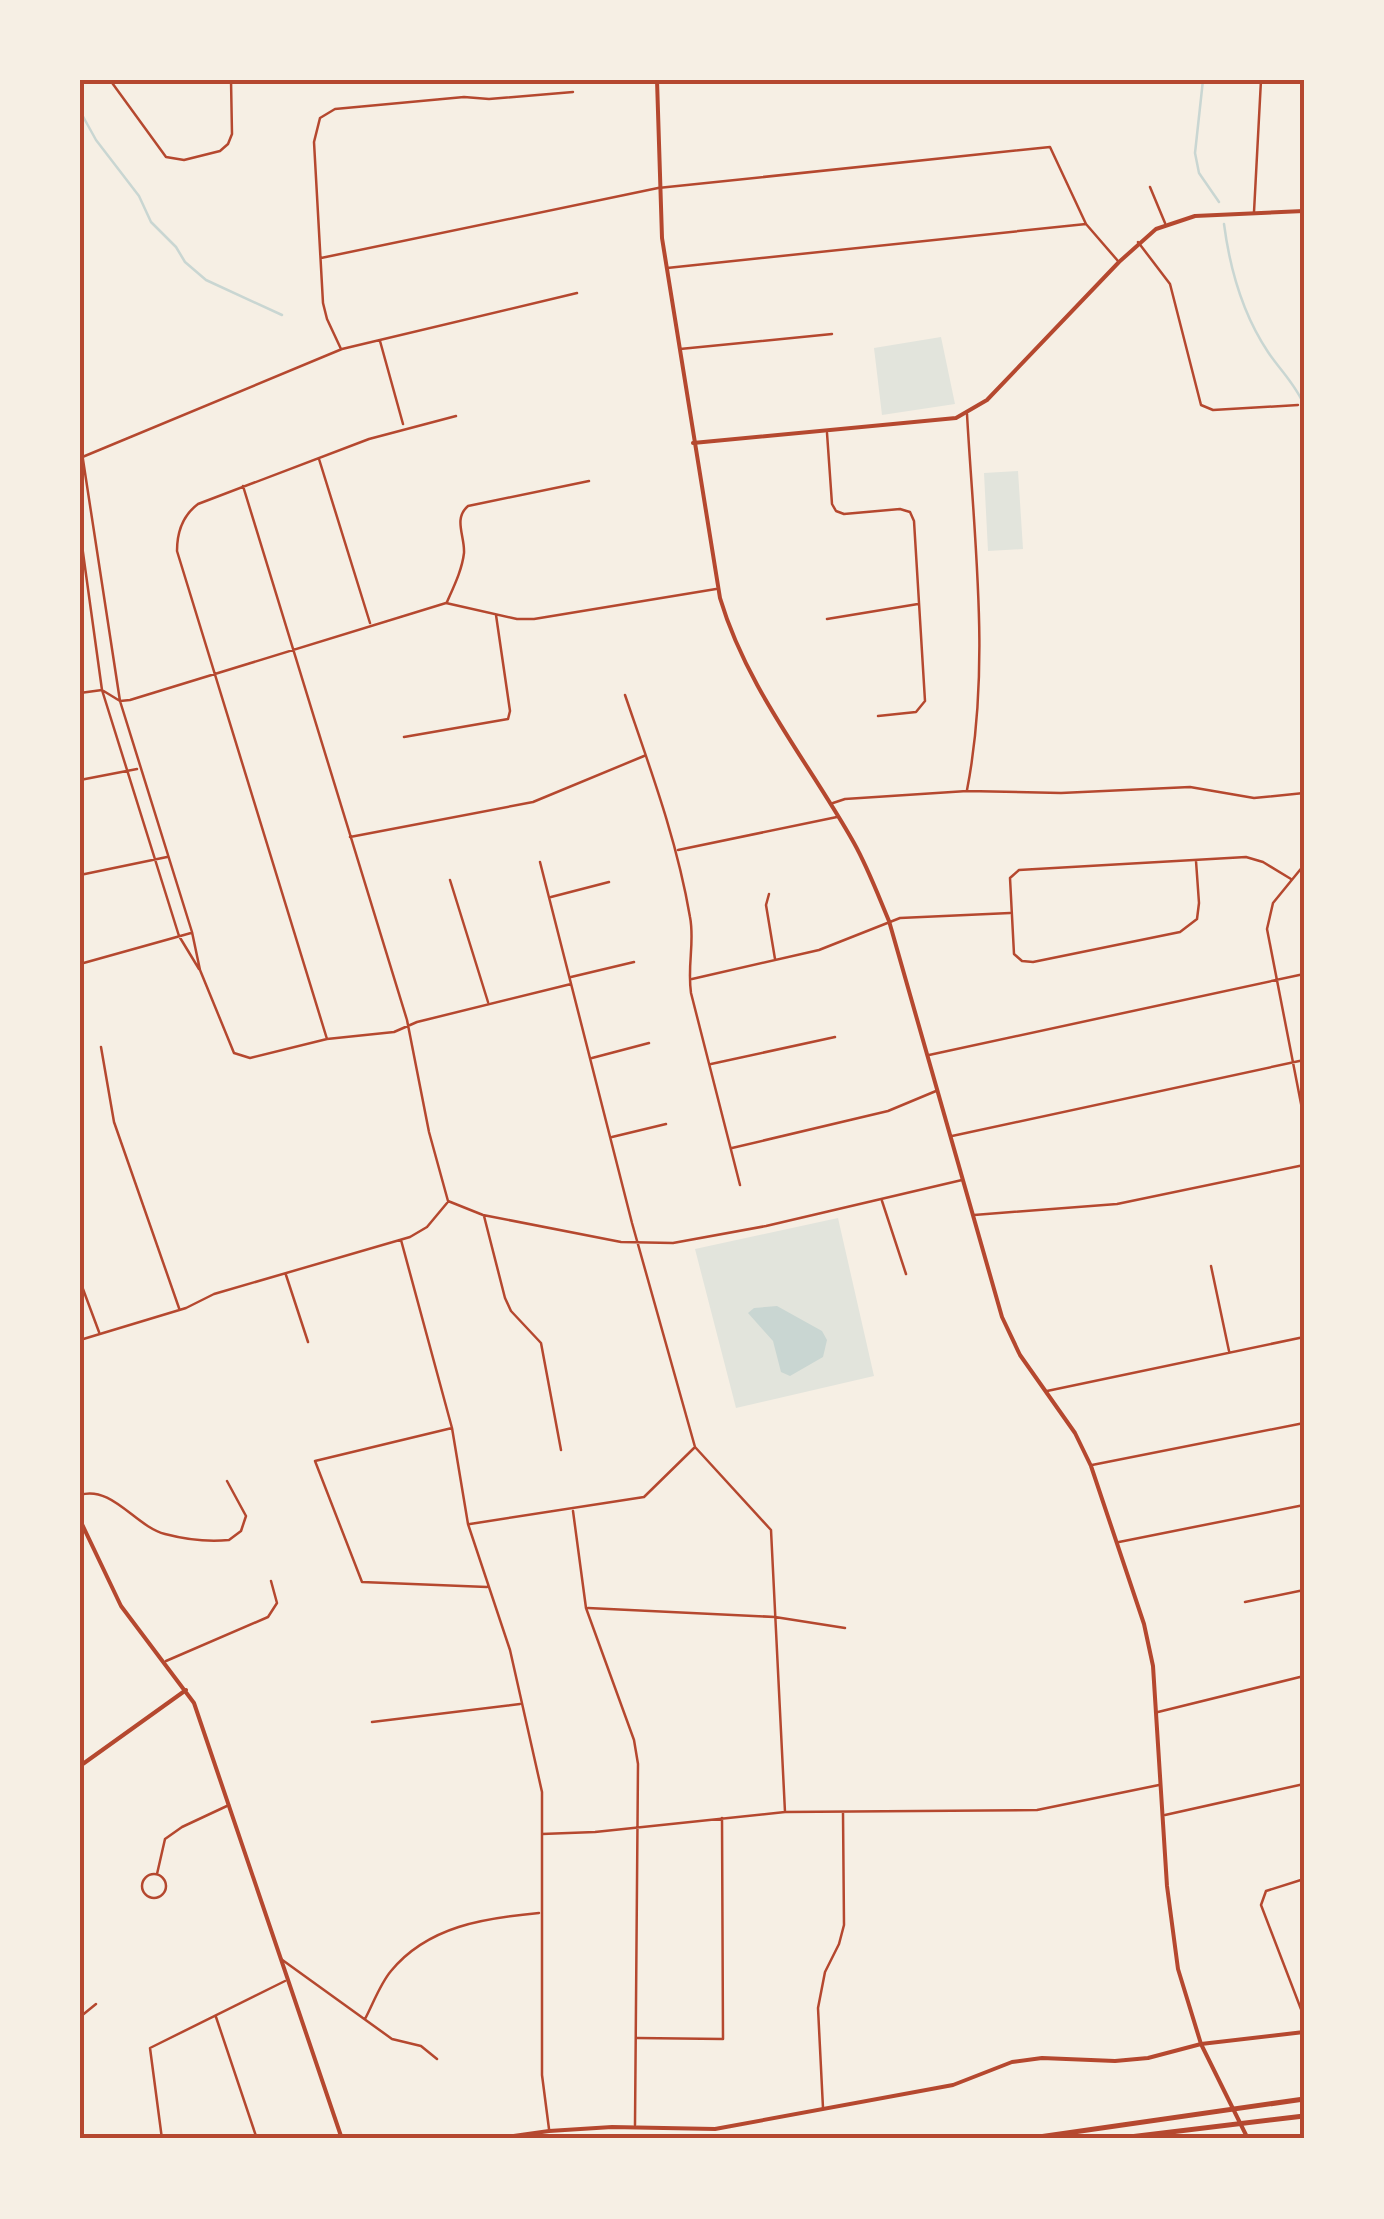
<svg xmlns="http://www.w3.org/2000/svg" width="1384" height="2219" font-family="Raleway,sans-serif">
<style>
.green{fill:#e2e4dc}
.water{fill:#c9d6d2}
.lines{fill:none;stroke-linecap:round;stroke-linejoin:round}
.stream{stroke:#c9d6d2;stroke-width:2.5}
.minor{stroke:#b5482f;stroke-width:2.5}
.tertiary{stroke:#b5482f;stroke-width:4}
.secondary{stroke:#b5482f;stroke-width:4}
.motorway{stroke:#b5482f;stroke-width:5}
.neatline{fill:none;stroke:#b5482f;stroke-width:4}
</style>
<rect width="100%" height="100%" fill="#f6efe4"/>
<!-- green -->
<path class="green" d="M941 337 955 404 882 415 874 348Z
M1018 471 1023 549 988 551 984 473Z
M838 1218 874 1376 736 1408 695 1249Z"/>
<!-- water -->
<path class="water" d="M777 1306 822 1331 827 1340 823 1357 790 1376 781 1372 773 1341 748 1313 754 1308Z"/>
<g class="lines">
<!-- stream -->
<path class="stream" d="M1203 80 1195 153 1199 173 1219 202
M80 111 96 140 139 196 151 222 176 247 185 262 206 280 282 315
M1224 224C1230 270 1242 313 1268 352 1280 370 1296 385 1304 405"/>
<!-- minor -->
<path class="minor" d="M110 80 166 157 184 160 220 151 228 144 232 134 231 80
M1150 187 1165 223
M1254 212 1261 80
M1138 242 1170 284 1201 405 1213 410 1298 405
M321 258 658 188 1050 147 1086 224 1118 261
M667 268 1086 224
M380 341 403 424
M341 349 327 319 323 303 314 142 320 118 335 109 464 97 489 99 573 92
M680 349 832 334
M967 414C974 539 991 667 967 790
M827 433 832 504 836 511 844 514 900 509 910 512 914 521 925 701 916 712 878 716
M80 440 120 701 192 932 200 970 234 1053 250 1058 327 1039 394 1032 417 1022 571 984
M80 458 342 349 577 293
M319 459 370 623
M243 486 407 1020 429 1132 448 1201 483 1215 621 1242 673 1243 766 1226 962 1180
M80 531 102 690 179 936 199 969
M447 602C454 586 462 570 464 553 465 536 453 519 468 506L589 481
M827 619 918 604
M80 693 102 690 120 701 130 700 446 603 517 619H534L716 589
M625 695C650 768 677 840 690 917 695 942 687 965 691 993L740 1185
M404 737 508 719 510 711 496 615
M80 780 137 769
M833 803 845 799 967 791 1061 793 1190 787 1254 798 1304 793
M350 837 533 802 644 756
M678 850 837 817
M1196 861 1199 903 1197 919 1180 932 1033 962 1022 961 1014 954 1010 878 1019 870 1246 857 1263 862 1291 879
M540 862 632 1223 695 1447 771 1530 785 1812
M1304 865 1273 903 1267 929 1304 1119
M80 875 167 857
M450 880 488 1002
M769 894 766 905 775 959
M551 897 609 882
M80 964 191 933
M571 977 634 962
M692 979 819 950 900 918 1010 913
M327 1039 177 551C177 532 182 516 198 504L369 439 456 416
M101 1047 114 1122 179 1308
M929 1055 1304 974
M592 1058 649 1043
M711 1064 835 1037
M952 1136 1304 1060
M612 1137 666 1124
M732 1148 888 1111 936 1091
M882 1201 906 1274
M974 1215 1117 1204 1304 1165
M484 1216 505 1298 511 1311 541 1343 561 1450
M401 1240 452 1428 468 1524 510 1650 542 1792V2075L549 2129
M1211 1266 1229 1351
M286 1275 308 1342
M80 1281 99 1332
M80 1340 186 1308 214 1294 410 1237 427 1227 447 1203
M1047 1391 1304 1337
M452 1428 315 1461 362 1582 487 1587
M1092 1465 1304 1423
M80 1495C112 1485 136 1527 165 1534 184 1539 209 1542 229 1540L241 1531 246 1516 227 1481
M573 1511 586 1608 634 1740 638 1764 635 2125
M470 1524 644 1497 694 1448
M1119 1542 1304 1505
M1245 1602 1304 1590
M588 1608 775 1617 845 1628
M166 1661 268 1617 277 1603 271 1581
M1158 1712 1304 1676
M372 1722 520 1704
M1165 1815 1304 1784
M542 1834 595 1832 785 1812 1037 1810 1159 1785
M157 1874 165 1839 182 1827 229 1805
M142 1886a12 12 0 1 1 24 0a12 12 0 1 1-24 0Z
M1304 1879 1266 1891 1261 1905 1304 2017
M281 1959 392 2039 421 2046 437 2059
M80 2017 96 2004
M216 2017 257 2139
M365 2019C373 2004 380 1984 391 1971 428 1926 485 1918 539 1913
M637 2038 723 2039 722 1818
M823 2108 818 2008 825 1972 839 1944 844 1925 843 1813
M162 2139 150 2048 285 1981"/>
<!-- tertiary -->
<path class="tertiary" d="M693 443 956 418 987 400 1119 262 1156 229 1195 216 1304 211
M80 1520 121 1606 194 1703 342 2139
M80 1766 186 1690
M491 2139 549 2131 612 2127 715 2129 953 2085 1012 2062 1042 2058 1115 2061 1148 2058 1201 2044 1304 2032"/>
<!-- secondary -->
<path class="secondary" d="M657 80 662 238 720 598C747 689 808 761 854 843 868 868 878 895 889 921L1002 1317 1020 1355 1075 1433 1091 1466 1144 1624 1153 1666 1167 1886 1178 1969 1201 2044 1248 2139"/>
<!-- motorway -->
<path class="motorway" d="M1025 2139 1304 2099
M1113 2139 1304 2116"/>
</g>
<!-- border -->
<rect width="1384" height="2219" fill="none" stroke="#f6efe4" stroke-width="165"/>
<rect x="82" y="82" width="1220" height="2054" class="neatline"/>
</svg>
